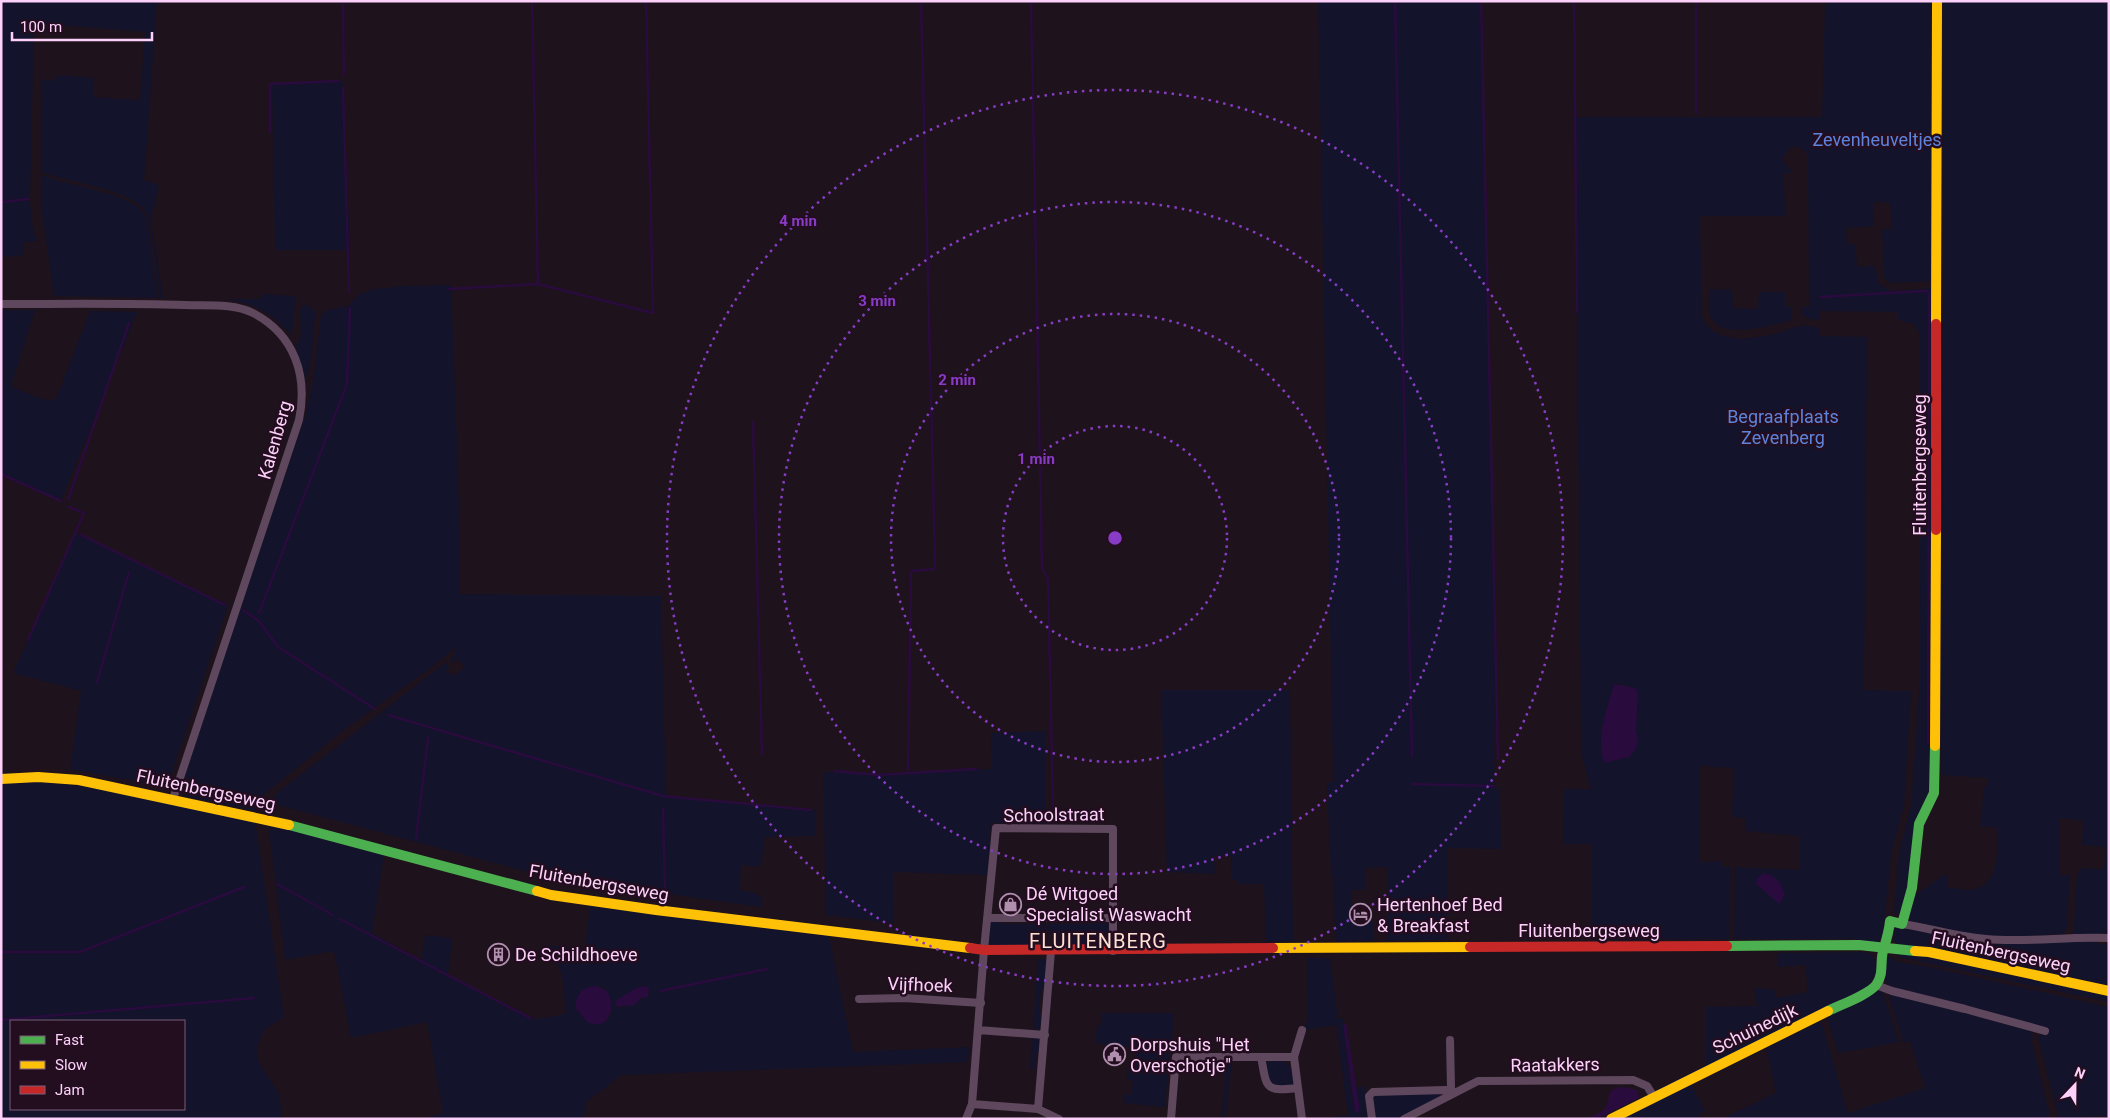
<svg xmlns="http://www.w3.org/2000/svg" width="2110" height="1120" font-family="Roboto,sans-serif">
<style>
.green{fill:#13132b;fill-rule:evenodd}
.water{fill:#290b3d}
.lines{fill:none;stroke-linecap:round;stroke-linejoin:round}
.stream{stroke:#290b3d;stroke-width:2.5}
.street{stroke:#5f485e;stroke-width:8}
.fast{stroke:#4caf50;stroke-width:10}
.slow{stroke:#ffc107;stroke-width:10}
.jam{stroke:#c62828;stroke-width:10}
.ring{fill:none;stroke:#883cc5;stroke-width:2.5;stroke-dasharray:2.5 5}
.labels{text-anchor:middle;stroke-width:5;stroke-linejoin:round;paint-order:stroke}
.park-label{font-size:18px;fill:#5e83dd;stroke:#230e20}
.street-label{font-size:18px;fill:#fed1fb;stroke:#230e20}
.poi-label{font-size:18px;fill:#fed1fb;stroke:#230e20;text-anchor:start}
.quarter-label{font-size:20px;letter-spacing:1px;fill:#fee1d3;stroke:#230e20}
.centre{fill:#883cc5;stroke:#230e20;stroke-width:2.5}
.ring-label{font-size:15px;text-anchor:middle;font-weight:bold;fill:#883cc5;stroke:#230e20;stroke-width:5;stroke-linejoin:round;paint-order:stroke}
</style>
<rect width="100%" height="100%" fill="#1e131c"/>
<!-- green -->
<path class="green" d="M1 1H157L144 180 159 185 151 219 163 298H159C157 280 153 224 145 211 132 190 65 181 41 172V79L53 81 59 75 94 78 93 97 140 100 145 32 34 23 30 201 33 230 38 241 24 242V255L1 257Z
M1318 1H1481L1495 674 1494 788H1500L1501 849 1448 848 1447 940 1387 941V867L1366 868 1365 889 1352 890V921L1374 922V941L1335 942 1334 878 1331 875 1327 782H1333V768Z
M1829 1H1932L1933 278 1929 281 1890 283 1884 278 1882 230 1892 229 1890 202H1873L1874 226 1846 228 1847 245 1855 244 1857 267 1876 266 1878 283 1891 291 1933 288V784L1914 860 1903 913H1894L1899 853 1911 806 1920 679V333L1914 324 1898 320V312L1820 311 1819 320 1809 319 1802 315 1801 307H1809L1808 156C1803 149 1800 146 1791 147L1783 157 1784 162 1793 173H1784L1785 216H1700L1702 317C1713 344 1750 340 1774 334 1783 332 1791 327 1800 326 1806 325 1813 327 1819 328V336L1867 337 1864 690 1911 691 1904 805 1891 853 1883 937 1877 942H1859L1858 939H1734L1735 867 1799 870V836L1745 831V818L1732 817 1734 768 1700 766 1699 862 1721 861V867H1731L1729 939 1591 940V844H1563L1564 789H1591L1582 756 1581 732 1575 117H1822L1825 6ZM1614 684 1629 686 1638 694 1636 730 1638 740Z
M1944 1H2109V935L2074 934 2075 891 2079 868 2104 869 2106 847 2082 845 2083 821 2060 818V875H2070L2067 926 2064 934 1988 938 1911 922 1907 917 1912 897 1944 875 1948 876V888C1957 888 1967 891 1975 889 1999 885 1998 846 1998 828L1980 826 1984 787 1987 786V778L1941 775Z
M343 81 350 250H275L272 84Z
M41 175C63 184 134 194 144 214 151 230 154 279 157 298L54 296 41 206Z
M451 285 458 468 460 594 661 596 666 797 815 810 816 836 765 837 760 867 741 865 740 890 755 893 762 898V907L551 878 270 803 277 793 445 663 450 667 446 671 455 676 465 666 457 659 453 663 451 662 456 647 428 670 345 729 257 800 186 780 183 776 306 414 313 382 321 316 324 311 348 306 360 294 374 289 405 286Z
M1732 289 1733 308 1758 309 1759 292H1785V307H1792L1791 320C1774 325 1720 341 1711 317 1708 309 1710 298 1710 290Z
M262 294 293 296 298 298 295 302 292 333 290 334C273 313 251 302 225 299H261Z
M304 305H308L316 312C312 330 315 365 304 379L296 347 301 335 300 310Z
M1 310H35L11 386C23 391 43 403 56 399L90 311 137 312 61 501 1 475Z
M76 533 228 605 167 787 70 769 81 691 13 673Z
M1161 690H1290L1293 941 1266 942 1264 884H1238V880H1232L1231 856H1214L1215 874 1167 872Z
M1046 731V824L991 823 987 875 893 872 894 923 826 915 823 772 906 774 910 772 992 769 991 733Z
M29 781C105 785 180 805 255 820L284 1017 264 1030 257 1047 258 1061 279 1094 282 1119H1V783ZM11 1021H184V1109H11Z
M185 784 258 807 255 811 185 796 180 790V785Z
M268 823 384 855 372 933 421 960 425 935 452 938 448 975 536 1019 565 1014C565 1001 564 979 559 967 555 958 546 955 543 945L585 949 590 906 829 936 853 1052 970 1047 967 1062 622 1075 586 1102 584 1119H420L443 1113 427 1022 351 1038 334 951 285 960ZM596 986 604 988 612 1005 611 1015 600 1024 587 1022 575 1007V1004ZM635 989H649V996C637 999 632 1007 619 1008L616 1001Z
M1000 920 1004 924H1037L1040 921 1046 920V932L1041 935 1040 939 1027 943 1026 947 992 946 988 942C989 929 986 921 1000 920Z
M1049 920 1053 924H1090L1093 921H1104L1109 926V941L1107 945 1065 947V943L1051 939V935L1048 932Z
M1901 926 1982 942 2076 940 2109 945V986L1986 959 1899 945 1893 940V933L1897 927Z
M1865 952 1871 954C1880 965 1876 979 1867 988L1659 1092 1657 1090 1706 1065V1007L1757 1006 1754 988 1774 989 1776 998 1808 992 1805 965 1777 967V953Z
M1895 952H1906L1981 966V969L2109 996V1002L1899 957Z
M1889 956 1898 962 1930 967 2109 1007V1118L2102 1116 2059 1119 2038 1037 2043 1033 1894 989C1881 983 1881 968 1889 956Z
M1307 958H1330L1338 1019 1344 1018 1343 1025 1355 1112 1360 1111 1356 1087H1365L1369 1119H1322L1348 1115 1336 1025 1304 1030 1308 1016Z
M1038 959H1045L1046 962 1044 990H1041L1039 1013 1042 1016 1041 1024 1038 1029 1033 1030Z
M1878 990 1883 993 1899 1042 1838 1053 1828 1020V1013Z
M1892 993 2030 1031 2034 1039H2031L2050 1116 2038 1119H1721L1776 1093 1766 1048 1821 1021 1848 1113 1925 1088 1910 1041 1903 1042 1889 998Z
M1102 1013H1173L1172 1055 1165 1051 1095 1043 1097 1025H1101Z
M1032 1037 1037 1038 1040 1044 1039 1051 1036 1054 1035 1069H1030Z
M1137 1051 1165 1053 1169 1055 1165 1107 1123 1103 1124 1094 1131 1095 1133 1081 1127 1080 1128 1069H1133Z
M1280 1060C1292 1064 1294 1074 1294 1085L1279 1088 1270 1083 1266 1062Z
M1227 1061H1232L1226 1113 1225 1119H1221Z
M1691 1084 1705 1111 1700 1114 1702 1119H1622Z
M1439 1093 1442 1097 1398 1119H1375L1373 1101 1374 1098 1379 1095Z"/>
<!-- water -->
<path class="water" d="M1614 684 1636 688 1638 694 1636 730 1638 740 1636 749 1629 757 1604 763C1595 737 1607 709 1614 684Z
M1764 873C1777 876 1781 883 1785 895L1779 904 1756 884 1757 878Z
M596 986 607 991C617 1007 609 1032 587 1022L575 1007C576 993 583 987 596 986Z
M645 986 649 988 648 997 641 998 635 1005 617 1007 615 1001 636 988Z
M1346 1022 1360 1111 1355 1113 1343 1025Z
M1621 1087 1638 1090 1639 1098 1597 1119H1586C1592 1116 1601 1113 1605 1108 1613 1098 1602 1091 1621 1087Z"/>
<g class="lines">
<!-- stream -->
<path class="stream" d="M343 1 344 75
M532 1 538 284
M1031 1 1042 568 1048 579 1053 810
M1395 1 1412 756
M1481 1 1498 759
M1574 1 1577 312
M1696 1V113
M343 88 349 292
M270 132V84L338 81
M1 202 29 199
M449 289 538 284 653 313 646 1
M1820 297 1924 291 1929 292 1928 743
M753 422 762 754
M1 474 61 501
M68 500 129 323
M81 535 225 605
M243 610 259 621 278 647 375 709
M259 613 347 384 350 308
M28 640 84 513 69 507
M97 682 129 572
M388 715 663 796 811 810
M908 770 911 573 912 571 934 569 935 561 921 1
M834 771 878 775 976 769
M1412 784 1494 786
M663 809 665 892
M416 839 428 738
M277 884 333 915
M340 919 530 1018
M1 952H80L244 887
M660 991 767 969
M1 1020 254 998"/>
<!-- street -->
<path class="street" d="M1 304C62 304 124 303 185 305 206 306 233 303 253 313 295 335 308 376 299 420L173 799
M988 918H1112
M1902 924C1930 928 1958 937 1986 939 2026 943 2068 936 2109 938
M1876 985 1892 991 1965 1009 2045 1031
M859 999 904 998 981 1003
M978 1030 1045 1035
M1302 1030 1294 1057 1302 1119
M1261 1057C1267 1088 1264 1092 1298 1088
M1448 1092 1451 1087 1450 1040
M972 1104 1038 1109 1059 1119
M1038 1109 1051 951
M966 1119 972 1104 984 950 996 828 1113 829V951
M1171 1119 1176 1057H1294
M1372 1119 1369 1096 1373 1092 1446 1090 1452 1094
M1404 1119 1478 1081 1633 1080 1647 1086 1654 1097"/>
<!-- fast -->
<path class="fast" d="M289 825 537 891
M1727 946 1859 945 1915 951
M1828 1011C1840 1005 1868 995 1876 985 1884 975 1880 962 1883 951 1886 941 1889 932 1890 921L1902 924 1912 888 1919 824 1934 793 1935 746"/>
<!-- slow -->
<path class="slow" d="M1936 324 1937 1
M1935 746 1936 530
M1 779 38 777 79 780 289 825
M537 891 551 895 656 910 970 948
M1273 948 1470 947
M1915 951 1929 952 2109 991
M1611 1119 1828 1011"/>
<!-- jam -->
<path class="jam" d="M1936 530V324
M1470 947 1727 946
M970 948 984 950 1273 948"/>
</g>
<!-- distance rings -->
<g class="ring">
<circle cx="1115" cy="538" r="112"/>
<circle cx="1115" cy="538" r="224"/>
<circle cx="1115" cy="538" r="336"/>
<circle cx="1115" cy="538" r="448"/>
</g>
<!-- icons -->
<defs>
<symbol id="shop-ring" viewBox="-11 -11 22 22"><circle r="9.5" fill="#230e20" stroke="#b08ead" stroke-width="1.5"/><path d="M-5-2.5h2.3a2.7 3.5 0 0 1 5.4 0H5L5.5 6h-11ZM-1.5-2.5h3a1.5 2.3 0 0 0-3 0Z" fill="#b08ead"/></symbol>
<symbol id="hotel-ring" viewBox="-11 -11 22 22"><circle r="9.5" fill="#230e20" stroke="#b08ead" stroke-width="1.5"/><path d="M-6-4.5h1.5V1H6V5H4.5V3h-9V5H-6ZM-4 0a1.8 1.8 0 1 1 3.6 0ZM.5 0V-2.5h3Q6-2.5 6 0Z" fill="#b08ead"/></symbol>
<symbol id="building-ring" viewBox="-11 -11 22 22"><circle r="9.5" fill="#230e20" stroke="#b08ead" stroke-width="1.5"/><path d="M-4-6H4V6H1V3H-1V6H-4ZM-2.5-4.3h1.7v1.8h-1.7ZM.8-4.3h1.7v1.8H.8ZM-2.5-1h1.7V.8h-1.7ZM.8-1h1.7V.8H.8Z" fill="#b08ead"/></symbol>
<symbol id="civic-ring" viewBox="-11 -11 22 22"><circle r="9.5" fill="#230e20" stroke="#b08ead" stroke-width="1.5"/><path d="M-.6-6.5H3V-4.5H.6V-3L4-1V1h2V6H-6V1h2V-1L-.6-3ZM-1.2 2.5V6h2.4V2.5Z" fill="#b08ead"/></symbol>
</defs>
<g fill-rule="evenodd">
<use href="#shop-ring" x="998" y="892" width="25" height="25"/>
<use href="#hotel-ring" x="1348" y="902" width="25" height="25"/>
<use href="#building-ring" x="486" y="942" width="25" height="25"/>
<use href="#civic-ring" x="1102" y="1042" width="25" height="25"/>
</g>
<g class="labels">
<!-- park labels -->
<g class="park-label">
<text x="1877" y="146">Zevenheuveltjes</text>
<text x="1783" y="423">Begraafplaats<tspan x="1783" dy="21">Zevenberg</tspan></text>
</g>
<!-- street labels -->
<g class="street-label">
<text transform="translate(275 440) rotate(-74)" y="6">Kalenberg</text>
<text transform="translate(1920 465) rotate(-90)" y="6">Fluitenbergseweg</text>
<text transform="translate(206 790) rotate(12)" y="6">Fluitenbergseweg</text>
<text transform="translate(1054 815) rotate(-1)" y="6">Schoolstraat</text>
<text transform="translate(599 883) rotate(10)" y="6">Fluitenbergseweg</text>
<text x="1589" y="937">Fluitenbergseweg</text>
<text transform="translate(2001 952) rotate(12)" y="6">Fluitenbergseweg</text>
<text transform="translate(920 985) rotate(2)" y="6">Vijfhoek</text>
<text transform="translate(1755 1029) rotate(-26)" y="6">Schuinedijk</text>
<text transform="translate(1555 1065) rotate(-1)" y="6">Raatakkers</text>
</g>
<!-- poi labels -->
<g class="poi-label">
<text x="1026" y="900">Dé Witgoed<tspan x="1026" dy="21">Specialist Waswacht</tspan></text>
<text x="1377" y="911">Hertenhoef Bed<tspan x="1377" dy="21">&amp; Breakfast</tspan></text>
<text x="515" y="961">De Schildhoeve</text>
<text x="1130" y="1051">Dorpshuis "Het<tspan x="1130" dy="21">Overschotje"</tspan></text>
</g>
<!-- quarter labels -->
<g class="quarter-label">
<text x="1098" y="948">FLUITENBERG</text>
</g>
</g>
<circle cx="1115" cy="538" r="8" class="centre"/>
<g class="ring-label">
<text x="798" y="226">4 min</text>
<text x="877" y="306">3 min</text>
<text x="957" y="385">2 min</text>
<text x="1036" y="464">1 min</text>
</g>
<!-- border -->
<rect width="2110" height="1120" fill="none" stroke="#fed1fb" stroke-width="5"/>
<!-- legend -->
<rect x="10" y="1020" width="175" height="90" fill="#230e20" stroke="#7b5c78"/>
<rect x="20" y="1036" width="25" height="8" fill="#4caf50" stroke="#7b5c78"/>
<text x="55" y="1045" font-size="15" fill="#fed1fb">Fast</text>
<rect x="20" y="1061" width="25" height="8" fill="#ffc107" stroke="#7b5c78"/>
<text x="55" y="1070" font-size="15" fill="#fed1fb">Slow</text>
<rect x="20" y="1086" width="25" height="8" fill="#c62828" stroke="#7b5c78"/>
<text x="55" y="1095" font-size="15" fill="#fed1fb">Jam</text>
<!-- north arrow -->
<g transform="translate(2075 1085) rotate(22)" stroke="#230e20" stroke-width="4" paint-order="stroke">
<path d="M0-4L9 19L0 12L-9 19Z" fill="#fed1fb"/>
<text y="-8" font-size="14" font-weight="bold" text-anchor="middle" fill="#fed1fb">N</text>
</g>
<!-- scale -->
<path d="M12 32v8h140v-8" fill="none" stroke="#fed1fb" stroke-width="2.5"/>
<text x="20" y="32" font-size="15" fill="#fed1fb" stroke="#230e20" stroke-width="4" paint-order="stroke">100 m</text>
</svg>
